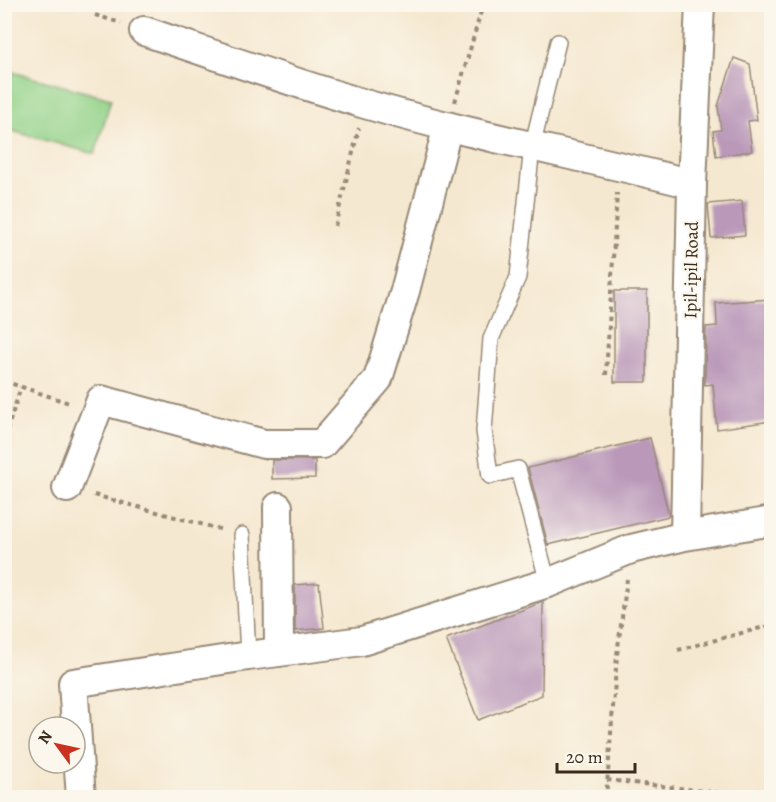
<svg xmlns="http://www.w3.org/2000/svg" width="776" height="802" font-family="Alegreya,serif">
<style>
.green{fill:#92d288;stroke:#667e53;stroke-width:1.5}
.building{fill:#ba98b9}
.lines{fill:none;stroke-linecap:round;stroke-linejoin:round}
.service-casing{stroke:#988977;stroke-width:18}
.minor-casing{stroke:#988977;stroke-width:32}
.path{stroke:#988977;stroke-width:4;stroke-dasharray:4.5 4.5;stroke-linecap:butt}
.service{stroke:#fff;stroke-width:15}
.minor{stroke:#fff;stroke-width:28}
.labels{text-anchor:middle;stroke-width:4.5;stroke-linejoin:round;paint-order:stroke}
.street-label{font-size:18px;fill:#3b2a1e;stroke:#fbf7ec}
</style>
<rect width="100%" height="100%" fill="#fbf7ec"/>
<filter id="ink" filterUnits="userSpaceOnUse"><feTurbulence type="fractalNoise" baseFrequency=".0167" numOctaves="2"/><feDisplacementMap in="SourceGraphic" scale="12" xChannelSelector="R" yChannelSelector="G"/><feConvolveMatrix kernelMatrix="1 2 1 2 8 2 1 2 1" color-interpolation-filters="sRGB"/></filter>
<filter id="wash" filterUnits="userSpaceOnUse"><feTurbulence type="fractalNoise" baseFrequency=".008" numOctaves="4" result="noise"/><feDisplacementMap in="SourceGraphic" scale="24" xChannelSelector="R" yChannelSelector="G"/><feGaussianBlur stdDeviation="1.35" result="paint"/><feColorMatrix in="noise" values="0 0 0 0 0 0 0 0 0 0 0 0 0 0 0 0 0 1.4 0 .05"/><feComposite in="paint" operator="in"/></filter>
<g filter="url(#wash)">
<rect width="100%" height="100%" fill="#f5e8d0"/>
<!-- green -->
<path class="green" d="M12 72 111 99 95 154 5 129V99Z"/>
<g id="blocks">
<!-- building -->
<path class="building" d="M734 58 750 64 757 120 748 121 752 151 716 156 713 131 721 130 718 106Z
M742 201 745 235 711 238 708 204Z
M614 291H647V382H614Z
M771 299V421L717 429 713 384 705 385V382L706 327 717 326 716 303Z
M650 438 669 516 548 545 528 468Z
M272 460H315V478L272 479Z
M319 583 324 628 295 631V585Z
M543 602 542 695 478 720 446 639Z"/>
</g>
</g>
<g filter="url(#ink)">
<use href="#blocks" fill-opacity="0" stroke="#988977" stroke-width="1.5"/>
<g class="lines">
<defs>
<path id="service" d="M242 535 248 656
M548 583 518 469 490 476 484 431 491 339 518 277 532 147 558 42"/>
<path id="minor" d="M144 31C218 56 291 82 365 104 473 136 584 156 692 184
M67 488 101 400 264 444H322L378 379 405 291 448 126
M278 507 279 652
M685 536 692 184 700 4
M81 798 73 683 248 656 362 641 548 583 631 549 685 536 772 521"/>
</defs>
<!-- service casing -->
<use href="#service" class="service-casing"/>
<!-- minor casing -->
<use href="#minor" class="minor-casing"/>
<!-- path -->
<path class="path" d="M95 15 121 23
M455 102 482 8
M335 226 359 128
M606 375 617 193
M4 381 72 404
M4 439 21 387
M94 495 223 530
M678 650 772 625
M607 780 766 798
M606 798 617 655 627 579"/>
<!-- service -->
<use href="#service" class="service"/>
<!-- minor -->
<use href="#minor" class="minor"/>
</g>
</g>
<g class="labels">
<!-- street labels -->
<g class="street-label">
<text transform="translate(691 270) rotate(-89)" y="6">Ipil-ipil Road</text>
</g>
</g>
<!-- margin -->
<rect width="776" height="802" fill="none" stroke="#fbf7ec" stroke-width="24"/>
<!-- north arrow -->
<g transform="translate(57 745) rotate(303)"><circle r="28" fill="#fbf7ec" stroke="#aea59a" stroke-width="1.5"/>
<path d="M0-4.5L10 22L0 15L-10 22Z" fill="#c8321e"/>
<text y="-9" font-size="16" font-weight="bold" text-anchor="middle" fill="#3b2a1e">N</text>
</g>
<!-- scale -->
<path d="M557 763v9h78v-9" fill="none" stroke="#3b2a1e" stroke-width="3"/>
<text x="566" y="763" font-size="18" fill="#3b2a1e" stroke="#fbf7ec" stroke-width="4.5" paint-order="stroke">20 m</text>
</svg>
